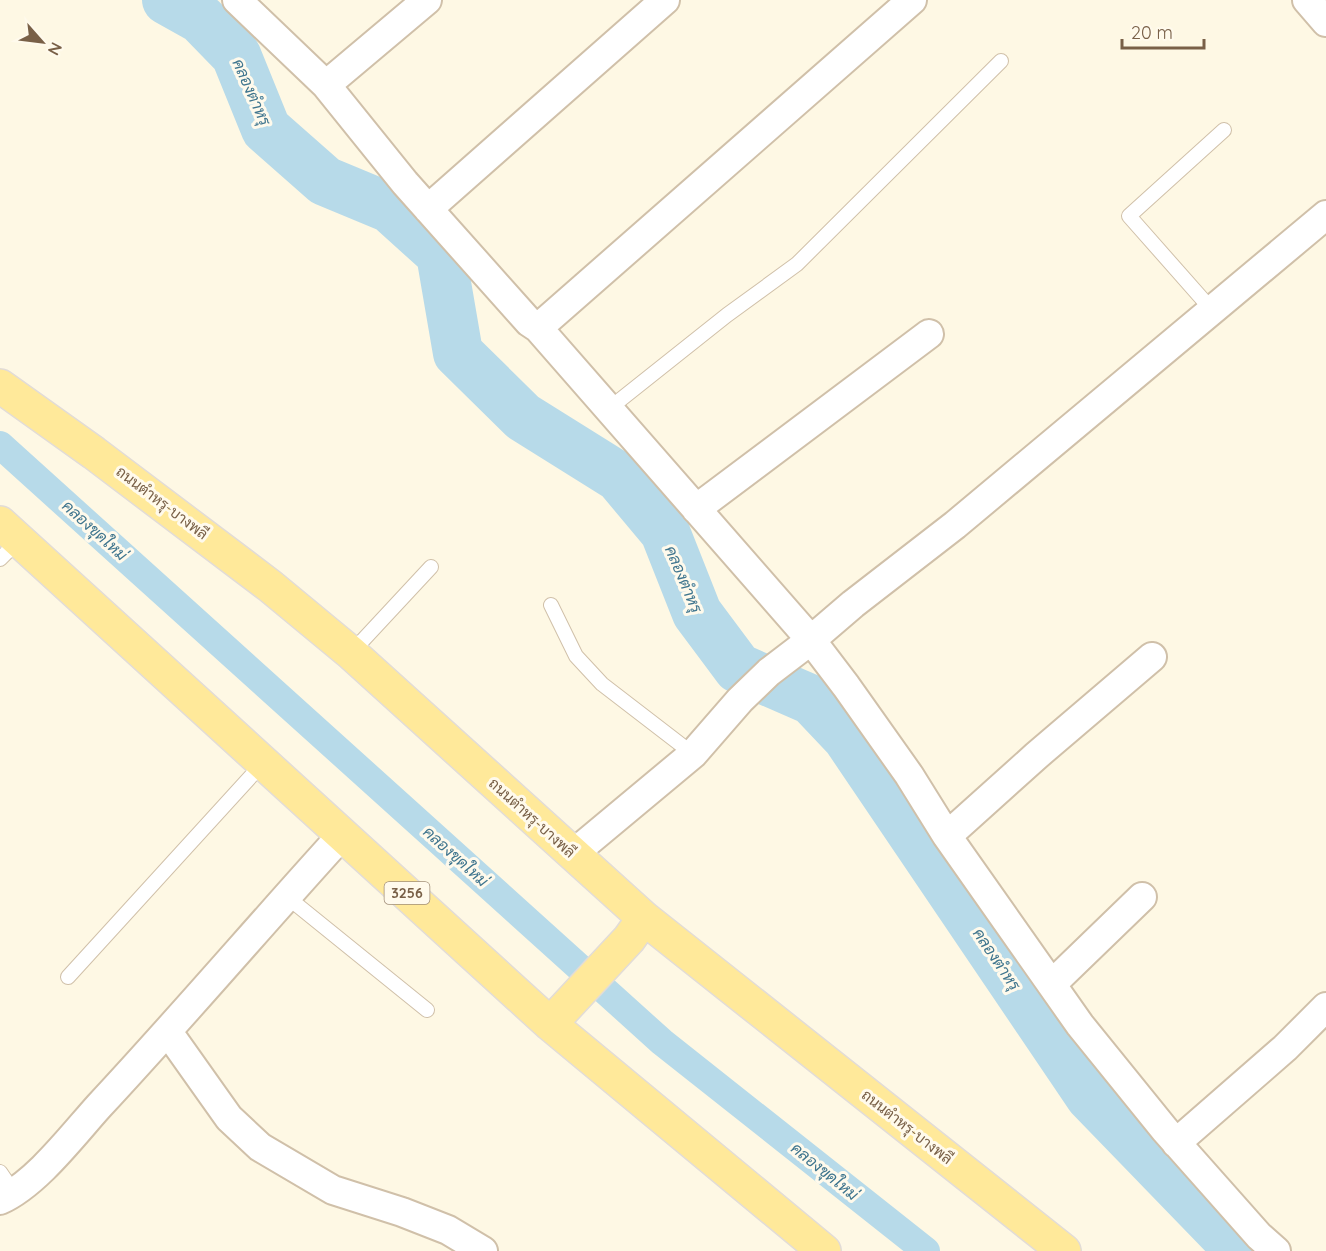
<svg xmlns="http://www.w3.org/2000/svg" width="1326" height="1251" font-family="Quicksand,Sarabun,sans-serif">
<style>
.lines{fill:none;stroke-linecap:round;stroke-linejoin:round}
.canal{stroke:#b7dae9;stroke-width:28}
.river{stroke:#b7dae9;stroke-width:50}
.lane-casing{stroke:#d0c0a9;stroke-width:16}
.street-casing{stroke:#d0c0a9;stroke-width:32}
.primary-casing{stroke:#e2dcd7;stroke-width:36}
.lane{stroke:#fff;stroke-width:14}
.street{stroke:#fff;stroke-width:28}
.primary{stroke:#ffe99a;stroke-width:33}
.labels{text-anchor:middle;stroke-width:6;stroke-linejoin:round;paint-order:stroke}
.shield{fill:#fffaec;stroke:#a18e78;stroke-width:1.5}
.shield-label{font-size:14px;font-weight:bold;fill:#796047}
.street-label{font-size:15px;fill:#796047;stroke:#fffaec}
.water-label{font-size:16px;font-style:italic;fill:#3f758e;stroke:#fffaec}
</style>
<rect width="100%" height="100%" fill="#fef8e4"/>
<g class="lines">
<!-- canal -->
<path class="canal" d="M0 445 662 1042 926 1251"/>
<!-- river -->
<path class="river" d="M167 0 201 19 236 55 266 129 325 181 390 208 441 254 458 353 523 417 619 477 665 532 697 613 738 668 812 700 847 737 1090 1096 1240 1251"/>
<defs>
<path id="lane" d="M1212 310 1129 216 1224 130
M610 408 727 315 797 264 1001 61
M0 559 19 540
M551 605 576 656 602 684 693 754
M351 653 431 567
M286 896 427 1010
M68 977 264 762
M0 1172 15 1194"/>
<path id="street" d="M237 0 326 85 405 183 529 322 538 328 811 640 846 686 909 775 947 836 1080 1025 1165 1130 1259 1236 1276 1251
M1307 0 1326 22
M326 85 427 0
M428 209 665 0
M538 328 912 0
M696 509 929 334
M947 836 1036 756 1152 657
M573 854 693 754 740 700 769 672 811 640 853 604 955 525 1326 215
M1052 984 1142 897
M168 1032 229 1118 260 1147 333 1190 402 1212 448 1230 483 1251
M1176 1143 1285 1048 1326 1007
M0 1200C36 1184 72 1136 99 1106 182 1017 261 924 343 834"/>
<path id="primary" d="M0 386 94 453 270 586 351 653 644 918 1064 1251
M0 523 550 1024 824 1251
M550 1024 629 939 644 918"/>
</defs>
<!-- lane casing -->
<use href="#lane" class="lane-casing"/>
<!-- street casing -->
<use href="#street" class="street-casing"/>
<!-- primary casing -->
<use href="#primary" class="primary-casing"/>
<!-- lane -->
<use href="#lane" class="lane"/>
<!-- street -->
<use href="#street" class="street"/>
<!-- primary -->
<use href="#primary" class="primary"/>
</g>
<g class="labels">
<!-- shield labels -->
<rect class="shield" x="384.5" y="882" width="45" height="22" rx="4.5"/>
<g class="shield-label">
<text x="407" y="898">3256</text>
</g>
<!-- street labels -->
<g class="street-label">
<text transform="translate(162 503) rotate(37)" y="5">ถนนตำหรุ-บางพลี</text>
<text transform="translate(532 818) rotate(42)" y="5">ถนนตำหรุ-บางพลี</text>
<text transform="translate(907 1127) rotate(38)" y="5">ถนนตำหรุ-บางพลี</text>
</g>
<!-- water labels -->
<g class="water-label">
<text transform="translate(252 92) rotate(66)" y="6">คลองตำหรุ</text>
<text transform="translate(95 530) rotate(42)" y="6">คลองขุดใหม่</text>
<text transform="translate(684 579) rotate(67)" y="6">คลองตำหรุ</text>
<text transform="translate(456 856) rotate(42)" y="6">คลองขุดใหม่</text>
<text transform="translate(997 959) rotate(56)" y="6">คลองตำหรุ</text>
<text transform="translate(825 1171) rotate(39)" y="6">คลองขุดใหม่</text>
</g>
</g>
<!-- north arrow -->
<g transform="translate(42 42) rotate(118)" stroke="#fffaec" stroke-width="4.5" paint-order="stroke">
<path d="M0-4.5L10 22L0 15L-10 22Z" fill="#796047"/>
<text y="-9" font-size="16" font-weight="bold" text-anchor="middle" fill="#796047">N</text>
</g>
<!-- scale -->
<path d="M1122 39v9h82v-9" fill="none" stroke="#796047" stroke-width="3"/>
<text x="1131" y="39" font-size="18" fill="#796047" stroke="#fffaec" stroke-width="4.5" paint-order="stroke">20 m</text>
</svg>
